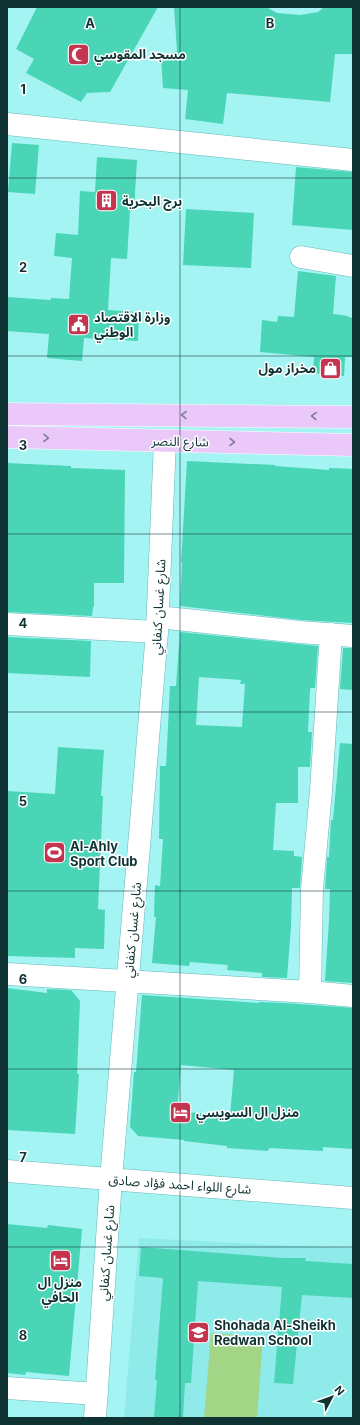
<svg xmlns="http://www.w3.org/2000/svg" width="360" height="1425" font-family="Inter,'Noto Sans Arabic',sans-serif">
<style>
.built{fill:#8eebea}
.green{fill:#a3d587}
.building{fill:#4ad5b6;fill-rule:evenodd}
.lines{fill:none;stroke-linecap:round;stroke-linejoin:round}
.minor-casing{stroke:#68b7b7;stroke-width:23}
.major-casing{stroke:#fff;stroke-width:23}
.minor{stroke:#fff;stroke-width:22}
.major{stroke:#eac8f9;stroke-width:22}
.oneway{stroke:#7c7d96}
.grid{fill:none;stroke:#0f3232;stroke-width:1;stroke-opacity:0.55}
.labels{text-anchor:middle;stroke-width:3;stroke-linejoin:round;paint-order:stroke}
.poi-label{font-size:13px;font-weight:bold;fill:#0f3232;stroke:#fff;text-anchor:start}
.street-label{font-size:13px;fill:#0f3232;stroke:#fff}
.grid-label{font-size:13px;text-anchor:middle;font-weight:bold;fill:#0f3232;stroke:#fff;stroke-width:3;stroke-linejoin:round;paint-order:stroke}
</style>
<rect width="100%" height="100%" fill="#a4f4f3"/>
<!-- built -->
<path class="built" d="M139 1238 273 1245 353 1248V1418H124Z"/>
<!-- green -->
<path class="green" d="M211 1333 263 1337 257 1418H204Z"/>
<!-- building -->
<path class="building" d="M37 7H158L110 92 87 93 81 102 26 73 34 59 16 49Z
M174 7H266L277 13 300 15 318 12 324 7H353V54H335L330 102 227 93 223 124 185 119 188 90 163 88 161 57 177 51Z
M12 143 39 145 35 194 8 192Z
M97 157 137 160 134 211H130L127 259 111 258 108 310 139 312 138 341 84 338 82 361 47 358 49 334 7 331V297L51 300V298L69 299 72 258 54 256 56 233 78 235 80 191 95 192Z
M296 167 353 172V230L292 225Z
M186 209 254 213 251 268 183 265Z
M298 271 336 276 333 314 348 316V317L353 318V357H345L344 376 313 373 314 357 260 352 262 320 277 322 278 316 294 317Z
M187 461 275 465V466L329 470V468L353 469V623L301 620 180 606 182 563H181Z
M7 463 71 466V468L125 470 124 583H94V607H93L92 616 7 612Z
M180 632 318 646 315 688H311L310 689 308 732H312L310 767H298V803H276L273 850 294 851V856L302 857 300 888H292L291 927 287 978 262 977V973L227 970 228 965 190 962 189 966 152 963 156 917H154L155 885 160 886 163 839H159L160 766H166L170 686H176ZM199 677 241 680 240 684H245L242 727 196 725Z
M7 637 91 641 90 677 7 673Z
M343 648H353V690L340 689Z
M340 743 353 744V983L325 981 329 920 330 889H325L327 857H329L331 820H333Z
M58 747 104 750 101 796H103L98 909 105 910 104 949 75 948V958L7 956V791L55 794Z
M7 988 47 993V989L71 990 80 1001 77 1074H79L75 1134 7 1130Z
M142 995 259 1003V1002L285 1003 353 1008V1149L323 1147V1151L269 1148 268 1151 227 1148V1146L184 1141V1140L138 1136 130 1127 134 1072H136ZM181 1065 234 1070 230 1116 177 1111Z
M7 1224 47 1228 48 1225 82 1229 69 1376 26 1372 25 1375 7 1373Z
M141 1247 284 1258H306L305 1261 353 1264V1298L302 1295 293 1384 274 1383 282 1287 198 1281 191 1383H185L183 1418H154L157 1380H155L163 1278 139 1276Z"/>
<g class="lines">
<defs>
<path id="minor" d="M7 124 353 160
M301 257 353 266
M158 617 300 632 353 636
M7 624 157 632
M7 974 310 992 353 996
M310 992 312 889 321 791 331 634
M7 1171 353 1198
M7 1388 97 1394
M95 1418 111 1179 157 632 165 441"/>
<path id="major" d="M7 414 353 417
M7 437 353 445"/>
</defs>
<!-- minor casing -->
<use href="#minor" class="minor-casing"/>
<!-- major casing -->
<use href="#major" class="major-casing"/>
<!-- minor -->
<use href="#minor" class="minor"/>
<!-- major -->
<use href="#major" class="major"/>
</g>
<!-- one-way arrows -->
<defs><path id="oneway-chevron" d="M-2-3.5L2.5 0L-2 3.5" fill="none" stroke-width="1.6" stroke-linecap="round" stroke-linejoin="round"/></defs>
<g class="oneway">
<use href="#oneway-chevron" transform="translate(184 415) rotate(-179)"/>
<use href="#oneway-chevron" transform="translate(314 416) rotate(-179)"/>
<use href="#oneway-chevron" transform="translate(46 438) rotate(1)"/>
<use href="#oneway-chevron" transform="translate(232 442) rotate(1)"/>
</g>
<!-- grid -->
<path class="grid" d="M180 7V1418M7 178H353M7 356H353M7 534H353M7 712H353M7 891H353M7 1069H353M7 1247H353"/>
<!-- icons -->
<defs>
<symbol id="mosque-square" viewBox="-11 -11 22 22"><rect x="-9" y="-9" width="18" height="18" rx="4" fill="#c4344f" stroke="#fff"/><path d="M3.5-4.9A6 6 0 1 0 3.5 4.9A5 5 0 1 1 3.5-4.9Z" fill="#fff"/></symbol>
<symbol id="building-square" viewBox="-11 -11 22 22"><rect x="-9" y="-9" width="18" height="18" rx="4" fill="#c4344f" stroke="#fff"/><path d="M-4-6H4V6H1V3H-1V6H-4ZM-2.5-4.3h1.7v1.8h-1.7ZM.8-4.3h1.7v1.8H.8ZM-2.5-1h1.7V.8h-1.7ZM.8-1h1.7V.8H.8Z" fill="#fff"/></symbol>
<symbol id="civic-square" viewBox="-11 -11 22 22"><rect x="-9" y="-9" width="18" height="18" rx="4" fill="#c4344f" stroke="#fff"/><path d="M-.6-6.5H3V-4.5H.6V-3L4-1V1h2V6H-6V1h2V-1L-.6-3ZM-1.2 2.5V6h2.4V2.5Z" fill="#fff"/></symbol>
<symbol id="shop-square" viewBox="-11 -11 22 22"><rect x="-9" y="-9" width="18" height="18" rx="4" fill="#c4344f" stroke="#fff"/><path d="M-5-2.5h2.3a2.7 3.5 0 0 1 5.4 0H5L5.5 6h-11ZM-1.5-2.5h3a1.5 2.3 0 0 0-3 0Z" fill="#fff"/></symbol>
<symbol id="stadium-square" viewBox="-11 -11 22 22"><rect x="-9" y="-9" width="18" height="18" rx="4" fill="#c4344f" stroke="#fff"/><path d="M0-5a6.5 5 0 1 0 0 10a6.5 5 0 1 0 0-10ZM-3.5-1.8h7v3.6h-7Z" fill="#fff"/></symbol>
<symbol id="hotel-square" viewBox="-11 -11 22 22"><rect x="-9" y="-9" width="18" height="18" rx="4" fill="#c4344f" stroke="#fff"/><path d="M-6-4.5h1.5V1H6V5H4.5V3h-9V5H-6ZM-4 0a1.8 1.8 0 1 1 3.6 0ZM.5 0V-2.5h3Q6-2.5 6 0Z" fill="#fff"/></symbol>
<symbol id="school-square" viewBox="-11 -11 22 22"><rect x="-9" y="-9" width="18" height="18" rx="4" fill="#c4344f" stroke="#fff"/><path d="M0-5L7-2L0 1L-7-2ZM-4 1L0 2.5L4 1V4Q0 6-4 4Z" fill="#fff"/></symbol>
</defs>
<g fill-rule="evenodd">
<use href="#mosque-square" x="66" y="42" width="25" height="25"/>
<use href="#building-square" x="94" y="188" width="25" height="25"/>
<use href="#civic-square" x="66" y="312" width="25" height="25"/>
<use href="#shop-square" x="318" y="356" width="25" height="25"/>
<use href="#stadium-square" x="42" y="840" width="25" height="25"/>
<use href="#hotel-square" x="168" y="1100" width="25" height="25"/>
<use href="#hotel-square" x="48" y="1248" width="25" height="25"/>
<use href="#school-square" x="186" y="1320" width="25" height="25"/>
</g>
<g class="labels">
<!-- poi labels -->
<g class="poi-label">
<text x="94" y="59">مسجد المقوسي</text>
<text x="122" y="206">برج البحرية</text>
<text x="94" y="322">وزارة الاقتصاد<tspan x="94" dy="15">الوطني</tspan></text>
<text x="316" y="373" text-anchor="end">مخراز مول</text>
<text x="70" y="851">Al-Ahly<tspan x="70" dy="15">Sport Club</tspan></text>
<text x="196" y="1117">منزل ال السويسي</text>
<text x="60" y="1287" text-anchor="middle">منزل ال<tspan x="60" dy="15">الحافي</tspan></text>
<text x="214" y="1330">Shohada Al-Sheikh<tspan x="214" dy="15">Redwan School</tspan></text>
</g>
<!-- street labels -->
<g class="street-label">
<text transform="translate(180 441) rotate(1)" y="5">شارع النصر</text>
<text transform="translate(158 607) rotate(-87)" y="5">شارع غسان كنفاني</text>
<text transform="translate(132 930) rotate(-85)" y="5">شارع غسان كنفاني</text>
<text transform="translate(180 1184) rotate(4)" y="5">شارع اللواء احمد فؤاد صادق</text>
<text transform="translate(106 1253) rotate(-86)" y="5">شارع غسان كنفاني</text>
</g>
</g>
<g class="grid-label">
<text x="90" y="28">A</text>
<text x="270" y="28">B</text>
<text x="23" y="94">1</text>
<text x="23" y="272">2</text>
<text x="23" y="450">3</text>
<text x="23" y="628">4</text>
<text x="23" y="806">5</text>
<text x="23" y="984">6</text>
<text x="23" y="1162">7</text>
<text x="23" y="1340">8</text>
</g>
<!-- border -->
<rect width="360" height="1425" fill="none" stroke="#0f3232" stroke-width="16"/>
<!-- north arrow -->
<g transform="translate(332 1397) rotate(49)" stroke="#ffffff" stroke-width="3" paint-order="stroke">
<path d="M0-3L7 15L0 10L-7 15Z" fill="#0f3232"/>
<text y="-6" font-size="11" font-weight="bold" text-anchor="middle" fill="#0f3232">N</text>
</g>
</svg>
